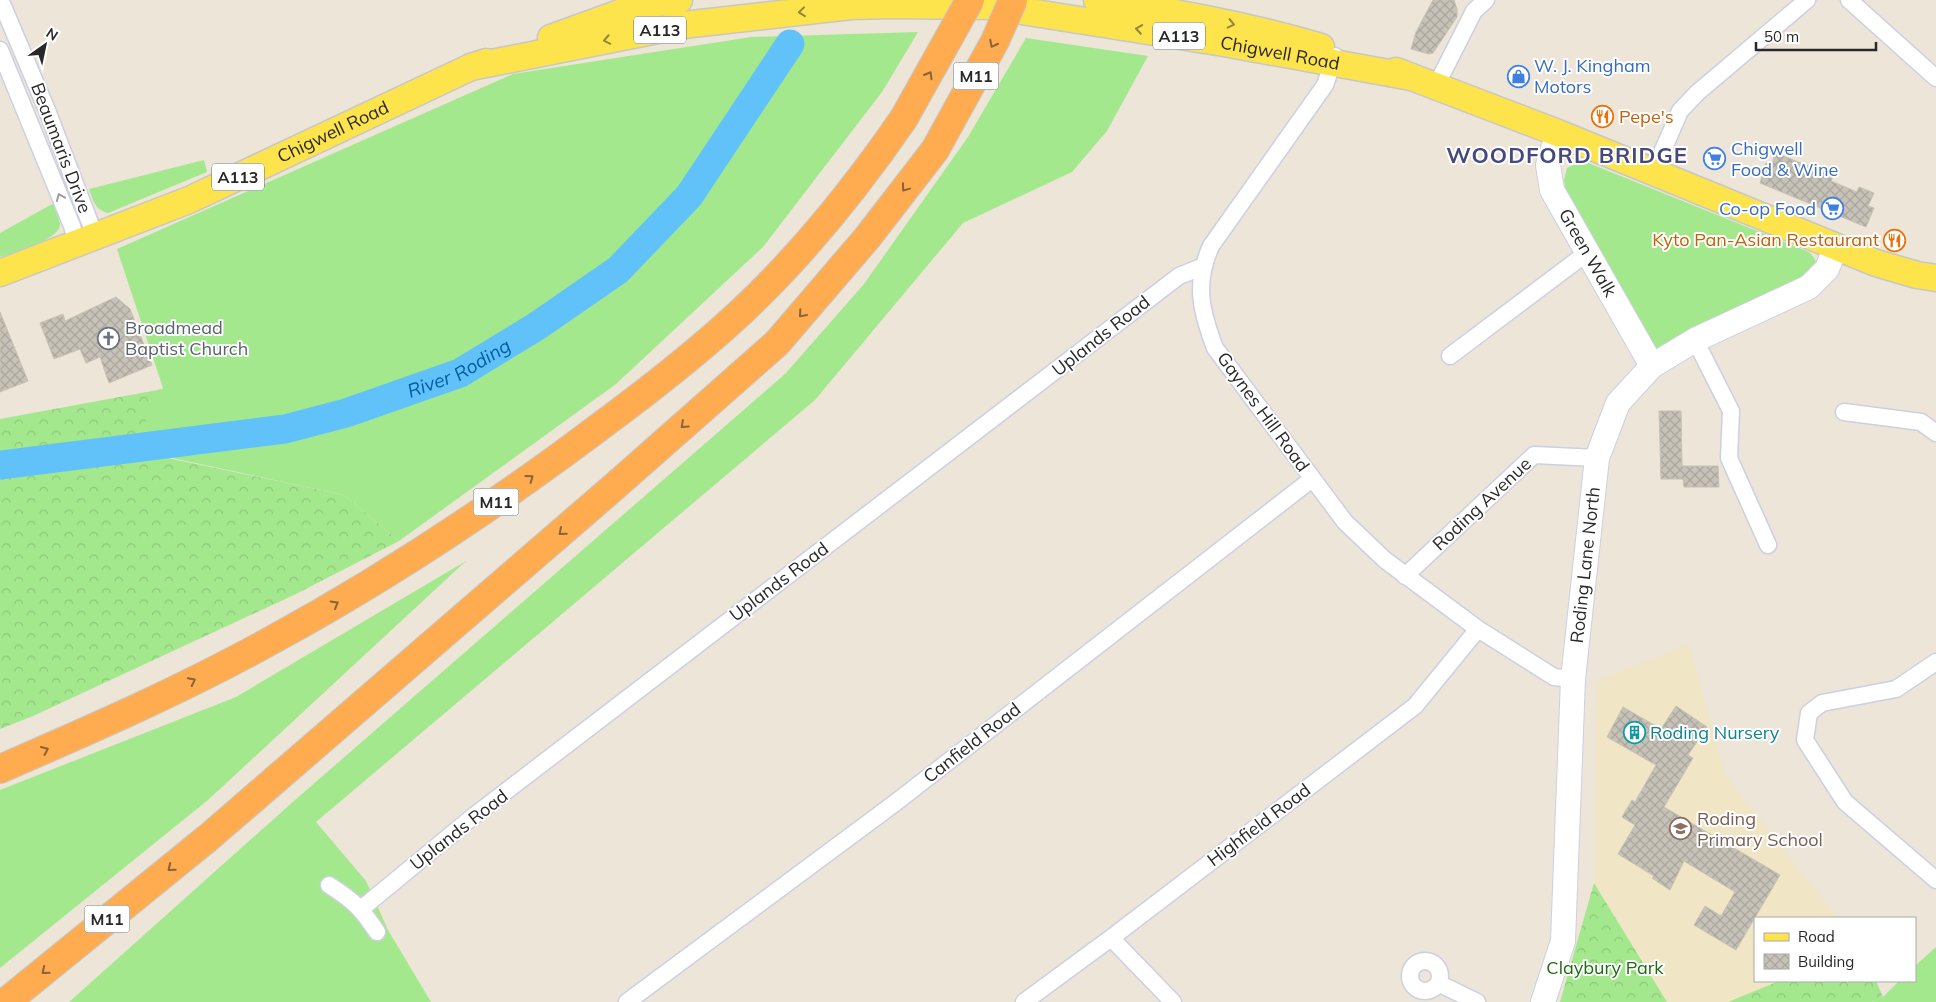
<svg xmlns="http://www.w3.org/2000/svg" width="1936" height="1002" font-family="Mulish,sans-serif">
<style>
.education{fill:#f0e6c5}
.grass{fill:#a4e88e}
.forest{fill:url(#forest-crowns)}
.lines{fill:none;stroke-linecap:round;stroke-linejoin:round}
.river{stroke:#60c2f9;stroke-width:29}
.building{fill:url(#building-cross-hatch);stroke:#c7c2b2}
.street-casing{stroke:#cdcfe3;stroke-width:19}
.secondary-casing{stroke:#cdcfe3;stroke-width:26}
.primary-casing{stroke:#c7c7c7;stroke-width:29}
.highway-casing{stroke:#c7c7c7;stroke-width:30}
.street{stroke:#fff;stroke-width:16}
.secondary{stroke:#fff;stroke-width:24}
.primary{stroke:#fde44c;stroke-width:26}
.highway{stroke:#ffac50;stroke-width:28}
.highway-bridge-casing{stroke:#c7c7c7;stroke-width:30;stroke-linecap:butt}
.highway-bridge{stroke:#ffac50;stroke-width:28}
.oneway{stroke:#92863a}
.oneway2{stroke:#89633a}
.oneway3{stroke:#9e9e9e}
.labels{text-anchor:middle;stroke-width:4;stroke-linejoin:round;paint-order:stroke}
.shield{fill:#fff;stroke:#686868;stroke-width:1}
.shield-label{font-size:16px;font-weight:bold;fill:#282828}
.street-label{font-size:18px;fill:#282828;stroke:#fff}
.shop-label{font-size:18px;fill:#366cbe;stroke:#fff;text-anchor:start}
.food-label{font-size:18px;fill:#c56008;stroke:#fff;text-anchor:start}
.worship-label{font-size:18px;fill:#5b616d;stroke:#fff;text-anchor:start}
.culture-label{font-size:18px;fill:#0d838f;stroke:#fff;text-anchor:start}
.education-label{font-size:18px;fill:#785e54;stroke:#fff;text-anchor:start}
.park-label{font-size:18px;fill:#1d6a13;stroke:#fff}
.water-label{font-size:19px;font-style:italic;fill:#015ca3;stroke:#fff}
.district-label{font-size:22px;font-weight:bold;letter-spacing:1px;fill:#45497c;stroke:#fff}
</style>
<defs>
<pattern id="forest-crowns" width="20" height="18" patternUnits="userSpaceOnUse" patternTransform="scale(1.25)"><rect width="20" height="18" fill="#a4e88e"/><path d="M2 6a3 3 0 1 1 6 0M12 15a3 3 0 1 1 6 0" fill="none" stroke="#8dc77a"/></pattern>
<pattern id="building-cross-hatch" width="8" height="8" patternUnits="userSpaceOnUse" patternTransform="scale(1.25)"><rect width="8" height="8" fill="#c7c2b8"/><path d="M0 0l8 8M0 8l8-8" fill="none" stroke="#aba79e"/></pattern>
</defs>
<rect width="100%" height="100%" fill="#ece5d8"/>
<!-- education -->
<path class="education" d="M1689 644 1725 775 1838 918H1755V981H1779L1728 1002H1667L1594 883 1597 681Z"/>
<!-- grass -->
<path class="grass" d="M918 32 882 92 763 247 616 384 399 541 344 495 130 449 163 388 117 249 513 74 751 37Z
M1026 38 1148 56 1107 131 1072 172 963 223 815 400 316 822 366 881 388 930 431 1002H69L295 800 785 374 864 284 968 137Z
M204 160 207 172 108 213C95 210 93 200 89 189Z
M1586 162 1809 252C1816 259 1818 263 1815 273L1658 353 1645 341 1566 191 1564 180 1567 168 1575 164Z
M54 203C55 209 60 219 60 225 59 240 13 253 0 257V233Z
M466 561 208 800 0 968V790L236 697Z
M1936 947V1002H1872L1883 997 1899 981H1915V966Z"/>
<!-- forest -->
<path class="forest" d="M163 389 130 450 344 495 399 541 294 595 33 716 0 729V419Z
M1594 883 1667 1002H1560Z
M1779 981H1876L1883 997 1872 1002H1728Z"/>
<g class="lines">
<!-- river -->
<path class="river" id="s1" d="M0 465 285 429 346 413 460 373 537 326 618 270 689 196 790 44"/>
</g>
<!-- building -->
<path class="building" d="M1433 0H1454L1457 9V17L1433 53 1429 54 1411 49 1416 32Z
M1776 153 1833 176 1831 181 1857 192 1859 187 1874 193 1868 206 1874 208 1866 227 1760 183 1766 163 1771 165Z
M116 297 130 309 152 365 109 383 100 357 86 363 80 349 54 359 40 323 63 314 65 321Z
M0 312 28 381 0 392Z
M1659 411H1681L1682 466H1718L1719 487H1684L1683 479H1661Z
M1676 706 1707 727 1688 755 1693 758 1664 807 1780 875 1736 950 1694 925 1705 906 1721 916 1735 892 1684 861 1670 890 1652 878 1654 876 1618 854 1635 825 1622 817 1632 800 1635 802 1656 765 1607 737 1623 707 1661 729Z"/>
<g class="lines">
<defs>
<path id="street" d="M1849 0 1936 78
M3 6 47 110 95 236
M0 50 72 226 77 243
M1335 56 1325 85 1211 246C1194 284 1201 311 1215 348L1345 522 1385 560 1478 629 1554 677 1573 679
M1436 86 1474 11 1486 0
M1653 173 1680 111 1697 93 1807 0
M1695 340 1731 411 1729 458 1768 545
M1450 356 1588 252
M1844 412 1921 422 1936 433
M1405 576 1534 455 1597 458
M1936 662 1896 689 1822 703 1809 713 1805 740 1845 802 1936 880
M329 885C354 901 361 908 377 932
M361 909 475 815 1179 276 1204 266
M1111 938 1173 1002
M1410 976a15 15 0 1 1 30 0a15 15 0 1 1-30 0Z
M1440 984 1477 1002
M627 1002 895 803 1312 479
M1024 1002 1111 938 1415 706 1478 629"/>
<g id="secondary">
<path id="s2" d="M1558 133 1548 165 1552 190 1652 366"/>
<path id="s3" d="M1543 1002 1563 941 1573 679 1597 458 1618 403 1652 366 1695 340 1809 287 1827 269 1836 246"/>
</g>
<g id="primary">
<path d="M1097 0C1172 12 1248 25 1321 47"/>
<path d="M551 38 639 6 679 0"/>
<path id="s4" d="M471 67 683 25 851 6 892 5 991 6 1224 43 1411 77"/>
<path d="M1396 71 1558 133 1876 263 1917 275 1936 278"/>
<path id="s5" d="M0 273 189 200 471 67 486 62"/>
</g>
<path id="highway" d="M0 769C92 729 184 689 272 640 373 585 470 522 563 454 624 409 685 364 740 313 803 254 856 188 904 118
M6 1002 209 837 615 486 777 343 867 238 935 150"/>
</defs>
<!-- street casing -->
<use href="#street" class="street-casing"/>
<!-- secondary casing -->
<use href="#secondary" class="secondary-casing"/>
<!-- primary casing -->
<use href="#primary" class="primary-casing"/>
<!-- highway casing -->
<use href="#highway" class="highway-casing"/>
<!-- street -->
<use href="#street" class="street"/>
<!-- secondary -->
<use href="#secondary" class="secondary"/>
<!-- primary -->
<use href="#primary" class="primary"/>
<!-- highway -->
<use href="#highway" class="highway"/>
<defs>
<path id="highway-bridge" d="M904 118 970 0
M935 150 995 41 1013 0"/>
</defs>
<!-- highway-bridge casing -->
<use href="#highway-bridge" class="highway-bridge-casing"/>
<!-- highway-bridge -->
<use href="#highway-bridge" class="highway-bridge"/>
</g>
<!-- one-way arrows -->
<defs><path id="oneway-chevron" d="M-2-3.5L2.5 0L-2 3.5" fill="none" stroke-width="1.6" stroke-linecap="round" stroke-linejoin="round" transform="scale(1.25)"/></defs>
<g class="oneway">
<use href="#oneway-chevron" transform="translate(802 12) rotate(174)"/>
<use href="#oneway-chevron" transform="translate(1231 24) rotate(13)"/>
<use href="#oneway-chevron" transform="translate(1139 29) rotate(-171)"/>
<use href="#oneway-chevron" transform="translate(607 40) rotate(169)"/>
</g>
<g class="oneway2">
<use href="#oneway-chevron" transform="translate(993 44) rotate(117)"/>
<use href="#oneway-chevron" transform="translate(929 75) rotate(-60)"/>
<use href="#oneway-chevron" transform="translate(905 188) rotate(127)"/>
<use href="#oneway-chevron" transform="translate(802 314) rotate(131)"/>
<use href="#oneway-chevron" transform="translate(684 425) rotate(138)"/>
<use href="#oneway-chevron" transform="translate(530 478) rotate(-36)"/>
<use href="#oneway-chevron" transform="translate(562 532) rotate(139)"/>
<use href="#oneway-chevron" transform="translate(335 604) rotate(-30)"/>
<use href="#oneway-chevron" transform="translate(192 681) rotate(-27)"/>
<use href="#oneway-chevron" transform="translate(45 750) rotate(-24)"/>
<use href="#oneway-chevron" transform="translate(171 868) rotate(141)"/>
<use href="#oneway-chevron" transform="translate(45 971) rotate(141)"/>
</g>
<use class="oneway3" href="#oneway-chevron" transform="translate(60 197) rotate(-112)"/>
<!-- icons -->
<defs>
<symbol id="shop-ring" viewBox="-11 -11 22 22"><circle r="9.5" fill="#fff" stroke="#3f7fe0" stroke-width="1.5"/><path d="M-5-2.5h2.3a2.7 3.5 0 0 1 5.4 0H5L5.5 6h-11ZM-1.5-2.5h3a1.5 2.3 0 0 0-3 0Z" fill="#3f7fe0"/></symbol>
<symbol id="restaurant-ring" viewBox="-11 -11 22 22"><circle r="9.5" fill="#fff" stroke="#e8710a" stroke-width="1.5"/><path d="M-5-6h1v4h1v-4h1v4h1v-4h1v5L-1.5 .5V6h-2V.5L-5-1ZM5-6V6H3V1.5H1.5Q1.5-4 5-6Z" fill="#e8710a"/></symbol>
<symbol id="supermarket-ring" viewBox="-11 -11 22 22"><circle r="9.5" fill="#fff" stroke="#3f7fe0" stroke-width="1.5"/><path d="M-6-5.5h2.5l.6 2H6L4.5 2H-2.5L-4.4-4H-6ZM-1.5 3.2a1.3 1.3 0 1 0 .1 0ZM3 3.2a1.3 1.3 0 1 0 .1 0Z" fill="#3f7fe0"/></symbol>
<symbol id="church-ring" viewBox="-11 -11 22 22"><circle r="9.5" fill="#fff" stroke="#6b7280" stroke-width="1.5"/><path d="M-1.2-6h2.4v3.5h3.3v2.4h-3.3V6h-2.4V-.1h-3.3v-2.4h3.3Z" fill="#6b7280"/></symbol>
<symbol id="building-ring" viewBox="-11 -11 22 22"><circle r="9.5" fill="#fff" stroke="#0f9aa8" stroke-width="1.5"/><path d="M-4-6H4V6H1V3H-1V6H-4ZM-2.5-4.3h1.7v1.8h-1.7ZM.8-4.3h1.7v1.8H.8ZM-2.5-1h1.7V.8h-1.7ZM.8-1h1.7V.8H.8Z" fill="#0f9aa8"/></symbol>
<symbol id="school-ring" viewBox="-11 -11 22 22"><circle r="9.5" fill="#fff" stroke="#8d6e63" stroke-width="1.5"/><path d="M0-5L7-2L0 1L-7-2ZM-4 1L0 2.5L4 1V4Q0 6-4 4Z" fill="#8d6e63"/></symbol>
</defs>
<g fill-rule="evenodd">
<use href="#shop-ring" x="1506" y="64" width="25" height="25"/>
<use href="#restaurant-ring" x="1590" y="104" width="25" height="25"/>
<use href="#supermarket-ring" x="1702" y="146" width="25" height="25"/>
<use href="#supermarket-ring" x="1820" y="196" width="25" height="25"/>
<use href="#restaurant-ring" x="1882" y="228" width="25" height="25"/>
<use href="#church-ring" x="96" y="326" width="25" height="25"/>
<use href="#building-ring" x="1622" y="720" width="25" height="25"/>
<use href="#school-ring" x="1668" y="816" width="25" height="25"/>
</g>
<g class="labels">
<!-- shield labels -->
<g class="shield">
<rect x="634" y="16.5" width="52" height="27" rx="4"/>
<rect x="1153" y="22.5" width="52" height="27" rx="4"/>
<rect x="953.5" y="62.5" width="45" height="27" rx="4"/>
<rect x="212" y="163.5" width="52" height="27" rx="4"/>
<rect x="473.5" y="488.5" width="45" height="27" rx="4"/>
<rect x="84.5" y="905.5" width="45" height="27" rx="4"/>
</g>
<g class="shield-label">
<text x="660" y="36">A113</text>
<text x="1179" y="42">A113</text>
<text x="976" y="82">M11</text>
<text x="238" y="183">A113</text>
<text x="496" y="508">M11</text>
<text x="107" y="925">M11</text>
</g>
<!-- street labels -->
<g class="street-label">
<text dy="6" stroke="none"><textPath href="#s4" startOffset="818">Chigwell Road</textPath></text>
<text dy="6" stroke="none"><textPath href="#s5" startOffset="362">Chigwell Road</textPath></text>
<text transform="translate(61 148) rotate(69)" y="6">Beaumaris Drive</text>
<text dy="6" stroke="none"><textPath href="#s2" startOffset="131">Green Walk</textPath></text>
<text transform="translate(1101 336) rotate(-38)" y="6">Uplands Road</text>
<text transform="translate(1263 412) rotate(54)" y="6">Gaynes Hill Road</text>
<text transform="translate(1482 504) rotate(-43)" y="6">Roding Avenue</text>
<text dy="6" stroke="none"><textPath href="#s3" startOffset="441">Roding Lane North</textPath></text>
<text transform="translate(779 582) rotate(-37)" y="6">Uplands Road</text>
<text transform="translate(972 743) rotate(-38)" y="6">Canfield Road</text>
<text transform="translate(1259 825) rotate(-37)" y="6">Highfield Road</text>
<text transform="translate(459 830) rotate(-38)" y="6">Uplands Road</text>
</g>
<!-- shop labels -->
<g class="shop-label">
<text x="1534" y="72">W. J. Kingham<tspan x="1534" dy="21">Motors</tspan></text>
<text x="1731" y="155">Chigwell<tspan x="1731" dy="21">Food &amp; Wine</tspan></text>
<text x="1816" y="215" text-anchor="end">Co-op Food</text>
</g>
<!-- food labels -->
<g class="food-label">
<text x="1619" y="123">Pepe's</text>
<text x="1879" y="246" text-anchor="end">Kyto Pan-Asian Restaurant</text>
</g>
<!-- worship labels -->
<g class="worship-label">
<text x="125" y="334">Broadmead<tspan x="125" dy="21">Baptist Church</tspan></text>
</g>
<!-- culture labels -->
<g class="culture-label">
<text x="1650" y="739">Roding Nursery</text>
</g>
<!-- education labels -->
<g class="education-label">
<text x="1697" y="825">Roding<tspan x="1697" dy="21">Primary School</tspan></text>
</g>
<!-- park labels -->
<g class="park-label">
<text x="1605" y="974">Claybury Park</text>
</g>
<!-- water labels -->
<g class="water-label">
<text dy="7" stroke="none"><textPath href="#s1" startOffset="472">River Roding</textPath></text>
</g>
<!-- district labels -->
<g class="district-label">
<text x="1567" y="163">WOODFORD BRIDGE</text>
</g>
</g>
<!-- legend -->
<rect x="1754" y="917" width="162" height="65" fill="#ffffff" stroke="#a9a9a9"/>
<rect x="1764" y="933" width="25" height="8" fill="#fde44c" stroke="#a9a9a9"/>
<text x="1798" y="942" font-size="15" fill="#282828">Road</text>
<rect x="1764" y="954" width="25" height="15" fill="url(#building-cross-hatch)" stroke="#a9a9a9"/>
<text x="1798" y="967" font-size="15" fill="#282828">Building</text>
<!-- north arrow -->
<g transform="translate(45 45) rotate(33)" stroke="#ffffff" stroke-width="4" paint-order="stroke">
<path d="M0-4L9 19L0 12L-9 19Z" fill="#282828"/>
<text y="-8" font-size="14" font-weight="bold" text-anchor="middle" fill="#282828">N</text>
</g>
<!-- scale -->
<path d="M1756 42v8h120v-8" fill="none" stroke="#282828" stroke-width="2.5"/>
<text x="1764" y="42" font-size="15" fill="#282828" stroke="#ffffff" stroke-width="4" paint-order="stroke">50 m</text>
</svg>
